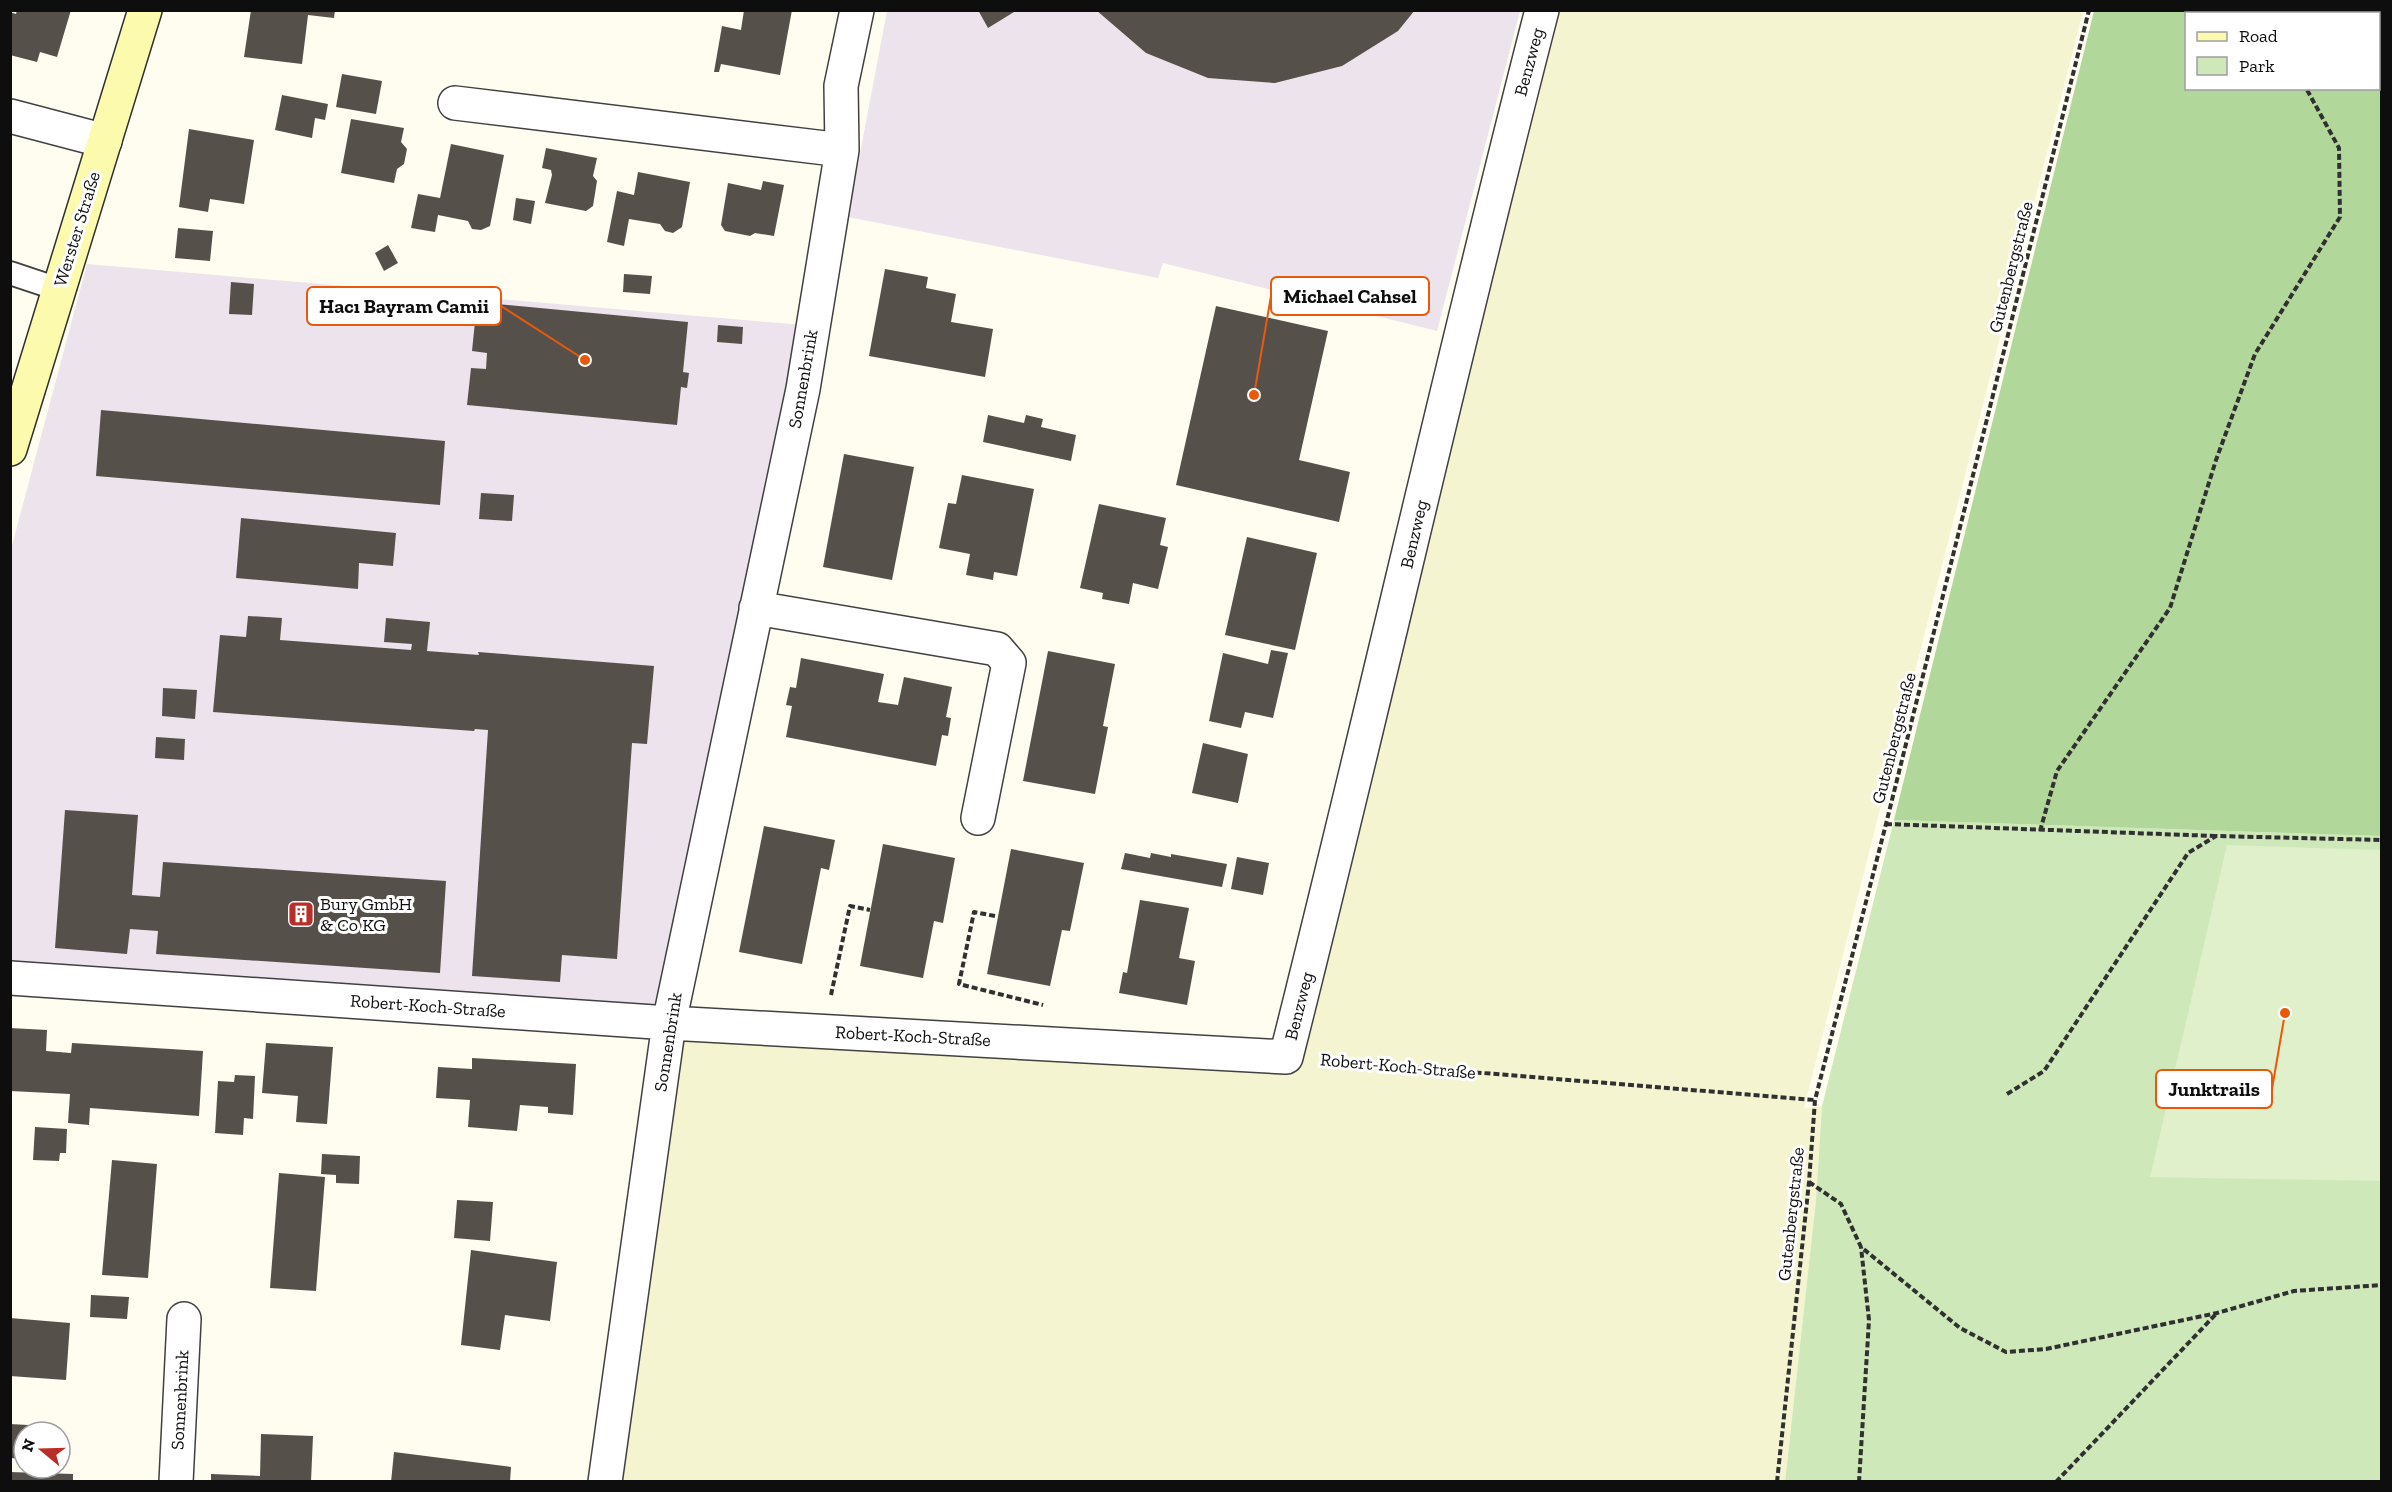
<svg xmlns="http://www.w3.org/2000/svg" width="2392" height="1492" font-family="'Zilla Slab',serif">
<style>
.industrial{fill:#ece3ec}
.farmland{fill:#f4f4d0}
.green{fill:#cee8ba}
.forest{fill:#b1d89a;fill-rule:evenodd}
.pitch{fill:#e0f0cb}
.building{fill:#56504b}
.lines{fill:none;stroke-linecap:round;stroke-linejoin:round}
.service-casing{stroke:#414141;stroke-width:26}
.minor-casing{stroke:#414141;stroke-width:36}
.secondary-casing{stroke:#303030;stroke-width:36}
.path{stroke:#303030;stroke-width:4;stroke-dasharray:6 3;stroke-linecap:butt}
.service{stroke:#fff;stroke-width:22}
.minor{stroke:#fff;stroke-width:33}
.secondary{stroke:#fcfaad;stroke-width:33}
.labels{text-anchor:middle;stroke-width:6;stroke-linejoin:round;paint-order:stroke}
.street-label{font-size:18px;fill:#0e0e0e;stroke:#fff}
.poi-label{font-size:18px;fill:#0e0e0e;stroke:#fff;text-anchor:start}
.leader{fill:none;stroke:#e8590c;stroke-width:2}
.callout-dot{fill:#e8590c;stroke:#fff;stroke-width:2}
.callout{fill:#fff;stroke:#e8590c;stroke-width:2}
.callout-label{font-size:20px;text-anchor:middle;font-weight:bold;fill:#0e0e0e}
</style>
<rect width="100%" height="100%" fill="#fefdf0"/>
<!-- industrial -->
<path class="industrial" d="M887 11H1520L1437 331 1163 263 1158 278 848 217Z
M87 264 815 326 665 1018 11 981V549Z"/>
<!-- farmland -->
<path class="farmland" d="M1560 11H2083L1804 1108 1822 1106 1816 1200 1785 1481 614 1482 675 1029 1292 1066Z"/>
<!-- green -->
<path class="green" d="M1894 820 2381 836V1481L1785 1482 1816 1200 1822 1106Z"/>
<!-- forest -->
<path class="forest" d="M2094 11H2381V836L1894 820ZM2186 14H2378V88H2186Z"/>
<!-- pitch -->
<path class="pitch" d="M2227 845 2381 850V1181L2150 1177Z"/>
<!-- building -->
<path class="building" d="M17 10H71L57 57 40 52 37 62 10 55V12L16 14Z
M251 10H335L334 18 308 15 302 64 244 57Z
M744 10H792L780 75 721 64 719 72H714L722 26 741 30Z
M978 10H1013L1014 12 988 28Z
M1096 10H1415L1398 31 1342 66 1275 83 1208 78 1146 53Z
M342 74 382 81 376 114 336 107Z
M282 95 328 104 325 120 315 118 312 138 275 130Z
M351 119 404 128 401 142 407 149 404 164 397 169 394 183 341 173Z
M189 129 254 140 244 204 210 199 208 212 179 207Z
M451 144 504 155 490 226 481 230 472 229 468 221 438 215 435 232 411 228 418 194 440 198Z
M546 148 597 158 593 176 597 181 593 206 586 211 545 203 552 175 551 170 542 168Z
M638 172 690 182 682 227 673 233 665 231 660 224 629 219 624 246 607 242 617 191 634 195Z
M763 181 784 185 774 236 755 233 750 236 725 231 721 225 728 183 761 190Z
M516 198 535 201 531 224 513 220Z
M178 228 213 231 210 261 175 258Z
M388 245 398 263 384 271 375 253Z
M885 269 928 277 926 288 956 294 951 322 993 329 985 377 869 356Z
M624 274 652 276 650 294 623 292Z
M231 282 254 284 252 315 229 314Z
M477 302 688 322 683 372 689 373 687 388 681 387 677 425 467 405 471 368 486 369 487 353 472 351Z
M1216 306 1328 331 1299 460 1350 472 1339 522 1176 485Z
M718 325 743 327 742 344 717 342Z
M101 410 445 441 440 505 96 476Z
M988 415 1024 423 1026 415 1043 419 1041 427 1076 435 1071 461 983 442Z
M844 454 914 467 892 580 823 567Z
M962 475 1034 489 1017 576 994 572 993 580 966 575 970 554 939 548 948 503 956 504Z
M481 493 514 495 512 521 479 519Z
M1099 504 1166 518 1160 545 1168 547 1158 589 1133 583 1129 604 1102 599 1103 593 1080 588Z
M241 518 396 533 393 566 359 563 358 589 236 578Z
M1247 537 1317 553 1295 650 1225 635Z
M248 616 282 618 280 640 411 650 412 644 384 642 386 618 430 622 427 651 479 655 478 652 654 666 647 744 632 743 617 959 562 955 560 982 472 976 488 730 475 729 474 731 213 712 220 635 246 637Z
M1271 650 1288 653 1273 718 1245 712 1241 728 1209 721 1223 653 1268 664Z
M1048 651 1115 664 1103 726 1108 727 1095 794 1023 781Z
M801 658 884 674 878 702 898 705 904 677 952 687 946 717 951 718 948 736 942 735 936 766 786 737 792 706 786 705 790 687 796 688Z
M163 688 197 690 195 719 162 716Z
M156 737 185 739 184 760 155 758Z
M1203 743 1248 754 1238 803 1192 793Z
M65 810 138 815 132 895 160 897 163 862 446 881 440 973 156 954 158 931 130 929 127 954 55 948Z
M764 826 835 840 829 870 821 868 802 964 739 952Z
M883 844 955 858 943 923 934 921 923 978 860 966Z
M1011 849 1084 863 1070 931 1062 930 1050 986 987 974Z
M1125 853 1150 858 1151 853 1171 857V854L1227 864 1222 887 1121 869Z
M1237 857 1269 863 1263 895 1231 889Z
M1140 900 1189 908 1179 958 1195 961 1187 1005 1119 993 1123 972 1127 973Z
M10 1028 47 1030 46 1051 71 1053 72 1043 203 1051 199 1116 90 1108 89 1125 68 1123 70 1094 10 1091Z
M266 1043 333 1047 327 1124 296 1122 298 1096 262 1093Z
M472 1058 576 1064 573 1115 548 1113V1107L520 1105 517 1131 468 1127 470 1100 436 1098 438 1067 472 1069Z
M235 1075 255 1076 253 1119 244 1118 243 1135 215 1133 218 1081 234 1082Z
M35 1127 67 1129 66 1153H60L59 1161 33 1160Z
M322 1154 360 1156 359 1184 336 1183V1175L321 1174Z
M112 1160 157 1164 148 1278 102 1275Z
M279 1173 325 1177 316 1291 270 1288Z
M457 1200 493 1202 490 1241 454 1238Z
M471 1250 557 1262 550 1321 505 1315 500 1350 461 1345Z
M91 1295 129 1297 127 1319 90 1317Z
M10 1318 70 1323 66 1380 10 1376Z
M10 1424 28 1425V1432H24V1459L10 1458Z
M261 1434 313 1436 311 1481 211 1482V1474L260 1476Z
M394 1452 511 1467 510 1482H391Z
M10 1472 73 1474V1482H10Z"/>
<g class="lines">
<defs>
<path id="service" d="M10 273 58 289"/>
<path id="minor" d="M455 103 842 150
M10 116 105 141
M756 608 997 649 1009 663 978 818
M10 978 669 1023 1286 1057C1374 709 1452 358 1542 10
M176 1482 184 1319
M605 1482 669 1023 803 389 842 150 841 86 857 10"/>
<path id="secondary" d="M10 449 145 10"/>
</defs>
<!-- service casing -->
<use href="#service" class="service-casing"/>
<!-- minor casing -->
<use href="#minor" class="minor-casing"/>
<!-- secondary casing -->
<use href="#secondary" class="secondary-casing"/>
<!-- path -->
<path class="path" d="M2272 10 2273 14
M1886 824 2215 836
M2040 831 2057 771 2170 608 2216 460 2255 354 2340 217 2339 148 2306 88
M995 916 974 912 959 984 1043 1005
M831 995 850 906 870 910
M1323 1060 1815 1100
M2007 1094 2044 1071 2188 853 2216 836 2382 840
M1809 1182 1841 1204 1861 1247 1960 1328 2006 1352 2046 1349 2217 1313 2294 1291 2382 1285
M1777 1482 1809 1182 1815 1100 1886 824 2089 10
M1859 1482 1869 1320 1861 1247
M2056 1482 2216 1314"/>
<!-- service -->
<use href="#service" class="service"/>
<!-- minor -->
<use href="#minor" class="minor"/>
<!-- secondary -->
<use href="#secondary" class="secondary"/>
</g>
<!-- icons -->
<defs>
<symbol id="building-square" viewBox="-11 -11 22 22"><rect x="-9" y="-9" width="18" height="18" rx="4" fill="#ba2e2a" stroke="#fff"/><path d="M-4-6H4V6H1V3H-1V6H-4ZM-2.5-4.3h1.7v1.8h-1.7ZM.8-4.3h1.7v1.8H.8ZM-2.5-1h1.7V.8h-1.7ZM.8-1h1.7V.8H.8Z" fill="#fff"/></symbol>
</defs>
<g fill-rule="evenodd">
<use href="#building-square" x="286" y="899" width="30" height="30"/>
</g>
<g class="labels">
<!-- street labels -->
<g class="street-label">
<text transform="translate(1529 62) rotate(-75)" y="6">Benzweg</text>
<text transform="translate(77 229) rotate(-73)" y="6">Werster Straße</text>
<text transform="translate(2011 267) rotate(-76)" y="6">Gutenbergstraße</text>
<text transform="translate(803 379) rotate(-80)" y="6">Sonnenbrink</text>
<text transform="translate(1414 534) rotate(-77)" y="6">Benzweg</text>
<text transform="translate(1894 738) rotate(-76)" y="6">Gutenbergstraße</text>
<text transform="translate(428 1006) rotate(4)" y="6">Robert-Koch-Straße</text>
<text transform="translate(1299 1006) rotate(-76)" y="6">Benzweg</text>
<text transform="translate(913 1036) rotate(3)" y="6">Robert-Koch-Straße</text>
<text transform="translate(668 1042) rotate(-81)" y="6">Sonnenbrink</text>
<text transform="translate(1398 1066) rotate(5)" y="6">Robert-Koch-Straße</text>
<text transform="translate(1791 1214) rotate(-84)" y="6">Gutenbergstraße</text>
<text transform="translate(180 1400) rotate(-87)" y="6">Sonnenbrink</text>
</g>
<!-- poi labels -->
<g class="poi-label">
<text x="320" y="910">Bury GmbH<tspan x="320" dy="21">&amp; Co KG</tspan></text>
</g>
</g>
<!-- callouts -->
<path class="leader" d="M1254 395L1271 296M585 360L501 306M2285 1013L2272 1089"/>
<g class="callout-dot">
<circle cx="1254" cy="395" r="6"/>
<circle cx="585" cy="360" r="6"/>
<circle cx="2285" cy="1013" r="6"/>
</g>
<g class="callout">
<rect x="1271" y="277" width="158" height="38" rx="6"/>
<rect x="307" y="287" width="194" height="38" rx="6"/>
<rect x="2156" y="1070" width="116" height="38" rx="6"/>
</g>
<g class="callout-label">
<text x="1350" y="303">Michael Cahsel</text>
<text x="404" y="313">Hacı Bayram Camii</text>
<text x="2214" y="1096">Junktrails</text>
</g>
<!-- border -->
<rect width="2392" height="1492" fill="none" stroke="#0e0e0e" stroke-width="24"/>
<!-- legend -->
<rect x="2185" y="12" width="195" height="78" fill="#ffffff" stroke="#9f9f9f" stroke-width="1.5"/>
<rect x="2197" y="32" width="30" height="9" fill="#fcfaad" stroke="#9f9f9f" stroke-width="1.5"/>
<text x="2239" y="42" font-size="18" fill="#0e0e0e">Road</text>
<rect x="2197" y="57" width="30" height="18" fill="#cee8ba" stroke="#9f9f9f" stroke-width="1.5"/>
<text x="2239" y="72" font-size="18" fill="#0e0e0e">Park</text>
<!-- north arrow -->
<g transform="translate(42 1450) rotate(289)"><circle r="28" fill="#ffffff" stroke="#9f9f9f" stroke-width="1.5"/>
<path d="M0-4.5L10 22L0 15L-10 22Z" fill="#ba2e2a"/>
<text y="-9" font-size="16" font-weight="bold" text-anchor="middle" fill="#0e0e0e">N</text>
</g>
</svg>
